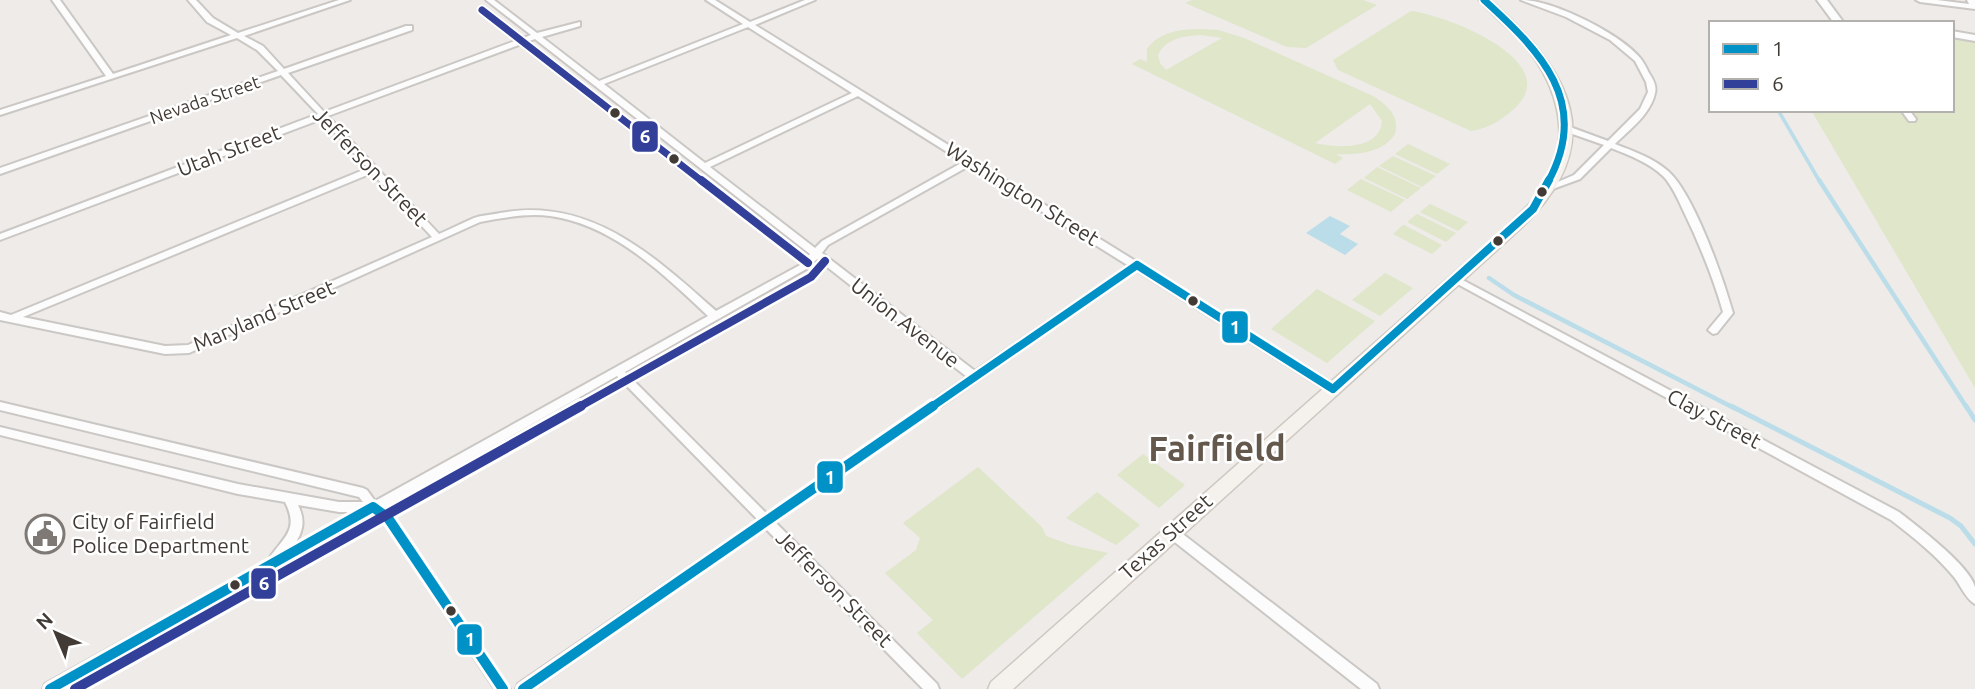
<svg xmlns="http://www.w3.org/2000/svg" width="1975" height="689" font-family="Ubuntu,sans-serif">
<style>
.green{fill:#dfe6c9;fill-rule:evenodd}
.water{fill:#bbdde9}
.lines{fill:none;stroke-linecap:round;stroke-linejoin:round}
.stream-far2{stroke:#bbdde9;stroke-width:3.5}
.stream-far1{stroke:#bbdde9;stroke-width:4.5}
.stream{stroke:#bbdde9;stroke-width:5}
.minor-casing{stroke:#cac7c4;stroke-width:4}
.tertiary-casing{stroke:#cac7c4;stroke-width:4}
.secondary-casing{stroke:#cec8c1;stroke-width:3}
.minor{fill:#fcfcfc;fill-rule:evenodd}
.tertiary{fill:#fcfcfc;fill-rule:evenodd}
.secondary{fill:#f5f2ee;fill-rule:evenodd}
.bus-1-far2-casing{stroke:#fff;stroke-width:11}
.bus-1-far1-casing{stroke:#fff;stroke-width:13}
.bus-1-casing{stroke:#fff;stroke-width:16}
.bus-2-far2-casing{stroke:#fff;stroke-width:11}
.bus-2-far1-casing{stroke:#fff;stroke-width:13}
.bus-2-casing{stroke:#fff;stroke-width:16}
.bus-1-far2{stroke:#0092c6;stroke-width:7}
.bus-1-far1{stroke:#0092c6;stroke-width:8}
.bus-1{stroke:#0092c6;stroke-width:10}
.bus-2-far2{stroke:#324099;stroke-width:7}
.bus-2-far1{stroke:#324099;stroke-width:8}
.bus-2{stroke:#324099;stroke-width:10}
.bus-dot{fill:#423b35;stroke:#fff;stroke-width:2.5}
.labels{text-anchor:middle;stroke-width:5;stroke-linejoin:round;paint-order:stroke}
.far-street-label{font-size:18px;fill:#423b35;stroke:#fff}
.street-label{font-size:21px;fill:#423b35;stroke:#fff}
.poi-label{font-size:21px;fill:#423b35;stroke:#fff;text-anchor:start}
.town-label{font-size:35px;font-weight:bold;fill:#64584d;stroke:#fff}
.line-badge{stroke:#fff;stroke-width:2.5}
.badge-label{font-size:19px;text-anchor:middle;font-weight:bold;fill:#fff}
</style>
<rect width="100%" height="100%" fill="#eeebe8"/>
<!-- green -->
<path class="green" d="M1192 0H1363L1377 5 1306 48 1287 47 1185 3Z
M1411 11C1445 15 1567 61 1514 109 1500 121 1489 128 1471 131L1338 70 1333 60Z
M1200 29 1218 30 1244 38 1373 96C1387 105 1400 116 1395 134 1383 153 1357 155 1336 154L1343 158 1335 164 1132 64 1140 59 1147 62V49C1159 32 1180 29 1200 29ZM1201 35 1222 38 1166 70 1160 63 1158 55C1166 38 1184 36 1201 35ZM1370 104 1382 121C1380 151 1336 148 1315 143Z
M1952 39 1975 42V388L1811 110H1952Z
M1408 144 1450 164 1437 174 1395 154Z
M1393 156 1436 176 1422 187 1379 166Z
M1377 167 1421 188 1407 199 1364 178Z
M1361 179 1405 200 1391 212 1347 190Z
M1430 204 1468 222 1458 231 1420 212Z
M1417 214 1456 233 1446 242 1407 222Z
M1403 225H1404L1442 245 1432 254 1393 234Z
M1385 273 1413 288 1380 316 1352 300Z
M1317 289 1375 321 1327 363 1271 329Z
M1143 454 1185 485 1159 508 1117 475Z
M978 467 1042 527 1046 536 1071 545 1108 553 962 679 917 633 933 620 885 573 916 550 920 538 903 523Z
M1097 492 1140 525 1116 545 1066 518Z"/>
<!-- water -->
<path class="water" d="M1330 216 1350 226 1340 234 1358 244 1345 255 1306 233Z"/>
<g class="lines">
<!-- stream-far2 -->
<path class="stream-far2" d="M1778 110 1820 182"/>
<!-- stream-far1 -->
<path class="stream-far1" d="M1819 180 1967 408
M1489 278 1514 295 1734 408"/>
<!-- stream -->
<path class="stream" d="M1731 406 1950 518 1961 526 1975 544
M1966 406 1975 420"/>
<defs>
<path id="minor" d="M52 0H60L113 74 231 35 207 22 188 0H196L213 18 238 33 339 0H350L244 36 263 46 284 69 406 26H412V30L288 73 324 112 531 35 486 0H494L537 33 580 22V26L542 37 599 81 743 24 706 0H715L750 22 805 0H815L755 25 1337 386 1338 389 1337 392H1329L1136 270 775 522 937 684 939 689H923L765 528 534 689H516L518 684 758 520 617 376 384 508 392 514 510 689H495L384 522 373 514 63 689H43L45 684 268 560C282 538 300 531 285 502L238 494 0 435V427L238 484 339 502H363L359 497 0 410V402L363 488 367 490 375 501 708 316C663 274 614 225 550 216 527 213 503 218 480 222L189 353 165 354 0 320V312L11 315 368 168 322 119 0 240V234L318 114 281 75 0 174V168L278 71 257 50 237 38 0 115V110L106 76ZM748 27 852 93 705 163 604 84ZM535 39 810 254 802 264 716 311C654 256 590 196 500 213 491 215 482 215 474 218 462 223 451 229 439 234L328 116ZM858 96 963 162 822 241 815 248 710 167ZM969 166 1129 266 975 371 822 253 828 245ZM372 173 432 237 188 345 165 346 23 317ZM817 259 967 377 767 514 625 372 808 268ZM298 505 339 512H355L293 547C303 532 306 521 298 505Z
M1521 0C1553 0 1621 34 1641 59 1644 63 1647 69 1649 73 1653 79 1657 86 1655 93 1651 114 1629 130 1615 144 1633 151 1653 158 1668 171 1694 194 1723 278 1733 313L1717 333 1713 334 1708 330 1723 312C1713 277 1699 243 1683 210 1678 199 1672 186 1664 177 1650 163 1629 155 1611 148L1580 179 1550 190 1546 187 1574 175 1604 145 1564 131V127H1570L1608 141 1640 109 1648 92 1646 82 1635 61 1610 40 1566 17Z
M1916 0H1937L1969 4 1967 0H1975V9L1920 2Z
M1901 110H1909L1916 119 1915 121H1909Z
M1455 276 1899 512C1917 526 1970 566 1975 587 1975 592 1975 599 1975 604 1966 599 1961 586 1954 577 1936 555 1913 537 1891 520L1452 281 1450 279 1452 277Z
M1171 527 1175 528 1377 684 1379 689H1361L1167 536 1165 532 1167 528Z"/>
<path id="tertiary" d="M1817 0H1827L1844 23H1834Z
M1952 31 1975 35V41L1952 37Z"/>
<path id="secondary" d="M1479 0H1490C1571 71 1612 143 1520 229L1013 689H988L991 682 1488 243C1505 227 1524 212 1538 194 1576 144 1559 85 1521 41 1508 27 1492 15 1479 0Z"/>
</defs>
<!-- minor casing -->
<use href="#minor" class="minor-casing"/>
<!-- tertiary casing -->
<use href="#tertiary" class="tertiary-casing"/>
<!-- secondary casing -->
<use href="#secondary" class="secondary-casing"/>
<!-- minor -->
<use href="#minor" class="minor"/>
<!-- tertiary -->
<use href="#tertiary" class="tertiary"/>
<!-- secondary -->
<use href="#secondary" class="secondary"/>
<defs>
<path id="bus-1-far2" d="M1484 0C1540 51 1592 102 1548 182"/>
<path id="bus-1-far1" d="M1137 265 1333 389
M1333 389 1533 209 1549 180
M930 408 1137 265"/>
<path id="bus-1" d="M373 507 388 518 503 689
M50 689 373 507
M523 689 933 406"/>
<path id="bus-2-far2" d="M482 10 703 182"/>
<path id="bus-2-far1" d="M701 180 808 263
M577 408 811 277 825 261"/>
<path id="bus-2" d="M75 689 581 406"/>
</defs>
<!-- bus-1-far2 casing -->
<use href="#bus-1-far2" class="bus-1-far2-casing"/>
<!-- bus-1-far1 casing -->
<use href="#bus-1-far1" class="bus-1-far1-casing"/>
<!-- bus-1 casing -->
<use href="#bus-1" class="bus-1-casing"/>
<!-- bus-2-far2 casing -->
<use href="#bus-2-far2" class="bus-2-far2-casing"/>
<!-- bus-2-far1 casing -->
<use href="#bus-2-far1" class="bus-2-far1-casing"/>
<!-- bus-2 casing -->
<use href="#bus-2" class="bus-2-casing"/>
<!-- bus-1-far2 -->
<use href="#bus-1-far2" class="bus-1-far2"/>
<!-- bus-1-far1 -->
<use href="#bus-1-far1" class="bus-1-far1"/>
<!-- bus-1 -->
<use href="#bus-1" class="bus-1"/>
<!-- bus-2-far2 -->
<use href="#bus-2-far2" class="bus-2-far2"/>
<!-- bus-2-far1 -->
<use href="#bus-2-far1" class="bus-2-far1"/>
<!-- bus-2 -->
<use href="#bus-2" class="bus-2"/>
</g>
<!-- icons -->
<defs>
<symbol id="civic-ring" viewBox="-11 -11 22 22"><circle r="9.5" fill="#fff" stroke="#7e7974" stroke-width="1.5"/><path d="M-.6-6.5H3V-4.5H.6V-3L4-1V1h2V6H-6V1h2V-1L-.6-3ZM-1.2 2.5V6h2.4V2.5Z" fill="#7e7974"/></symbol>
</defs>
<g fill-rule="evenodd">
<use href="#civic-ring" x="23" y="512" width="44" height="44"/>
</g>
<!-- markers -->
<g class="bus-dot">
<circle cx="615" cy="113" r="6"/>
<circle cx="674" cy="159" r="6"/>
<circle cx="1542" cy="192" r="6"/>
<circle cx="1498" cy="241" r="6"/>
<circle cx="1193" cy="301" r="6"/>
<circle cx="235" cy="585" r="6"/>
<circle cx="451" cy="611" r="6"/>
</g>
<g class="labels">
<!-- far-street labels -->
<g class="far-street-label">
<text transform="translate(205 100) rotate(-19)" y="6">Nevada Street</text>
</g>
<!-- street labels -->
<g class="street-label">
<text transform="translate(229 151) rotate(-21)" y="7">Utah Street</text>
<text transform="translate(370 167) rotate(46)" y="7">Jefferson Street</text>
<text transform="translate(1022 194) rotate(32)" y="7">Washington Street</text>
<text transform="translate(264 316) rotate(-23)" y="7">Maryland Street</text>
<text transform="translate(905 323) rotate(38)" y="7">Union Avenue</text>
<text transform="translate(1714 419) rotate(28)" y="7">Clay Street</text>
<text transform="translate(1166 537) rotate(-42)" y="7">Texas Street</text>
<text transform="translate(834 589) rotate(45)" y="7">Jefferson Street</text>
</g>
<!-- poi labels -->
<g class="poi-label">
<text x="72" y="529">City of Fairfield<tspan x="72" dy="24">Police Department</tspan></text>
</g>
<!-- town labels -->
<g class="town-label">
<text x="1217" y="461">Fairfield</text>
</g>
</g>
<g class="line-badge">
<rect x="631" y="120" width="28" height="33" rx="7" fill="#324099"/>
<rect x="1221" y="310" width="28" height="34" rx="7" fill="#0092c6"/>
<rect x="816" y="460" width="28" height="34" rx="7" fill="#0092c6"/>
<rect x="250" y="567" width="27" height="33" rx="7" fill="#324099"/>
<rect x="456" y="623" width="27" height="33" rx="7" fill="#0092c6"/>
</g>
<g class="badge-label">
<text x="645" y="143">6</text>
<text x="1235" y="334">1</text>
<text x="830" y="484">1</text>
<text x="264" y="590">6</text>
<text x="470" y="646">1</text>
</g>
<!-- legend -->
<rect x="1709" y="21" width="245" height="91" fill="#ffffff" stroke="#b3b1ae" stroke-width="2"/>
<rect x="1723" y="44" width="35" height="10" fill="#0092c6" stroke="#b3b1ae" stroke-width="2"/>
<text x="1772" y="56" font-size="21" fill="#423b35">1</text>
<rect x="1723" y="79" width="35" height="10" fill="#324099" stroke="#b3b1ae" stroke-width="2"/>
<text x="1772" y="91" font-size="21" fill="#423b35">6</text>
<!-- north arrow -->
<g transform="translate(56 633) rotate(316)" stroke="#ffffff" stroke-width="5" paint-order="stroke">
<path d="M0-5L12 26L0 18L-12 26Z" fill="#423b35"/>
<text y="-10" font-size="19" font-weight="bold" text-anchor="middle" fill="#423b35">N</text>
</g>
</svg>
